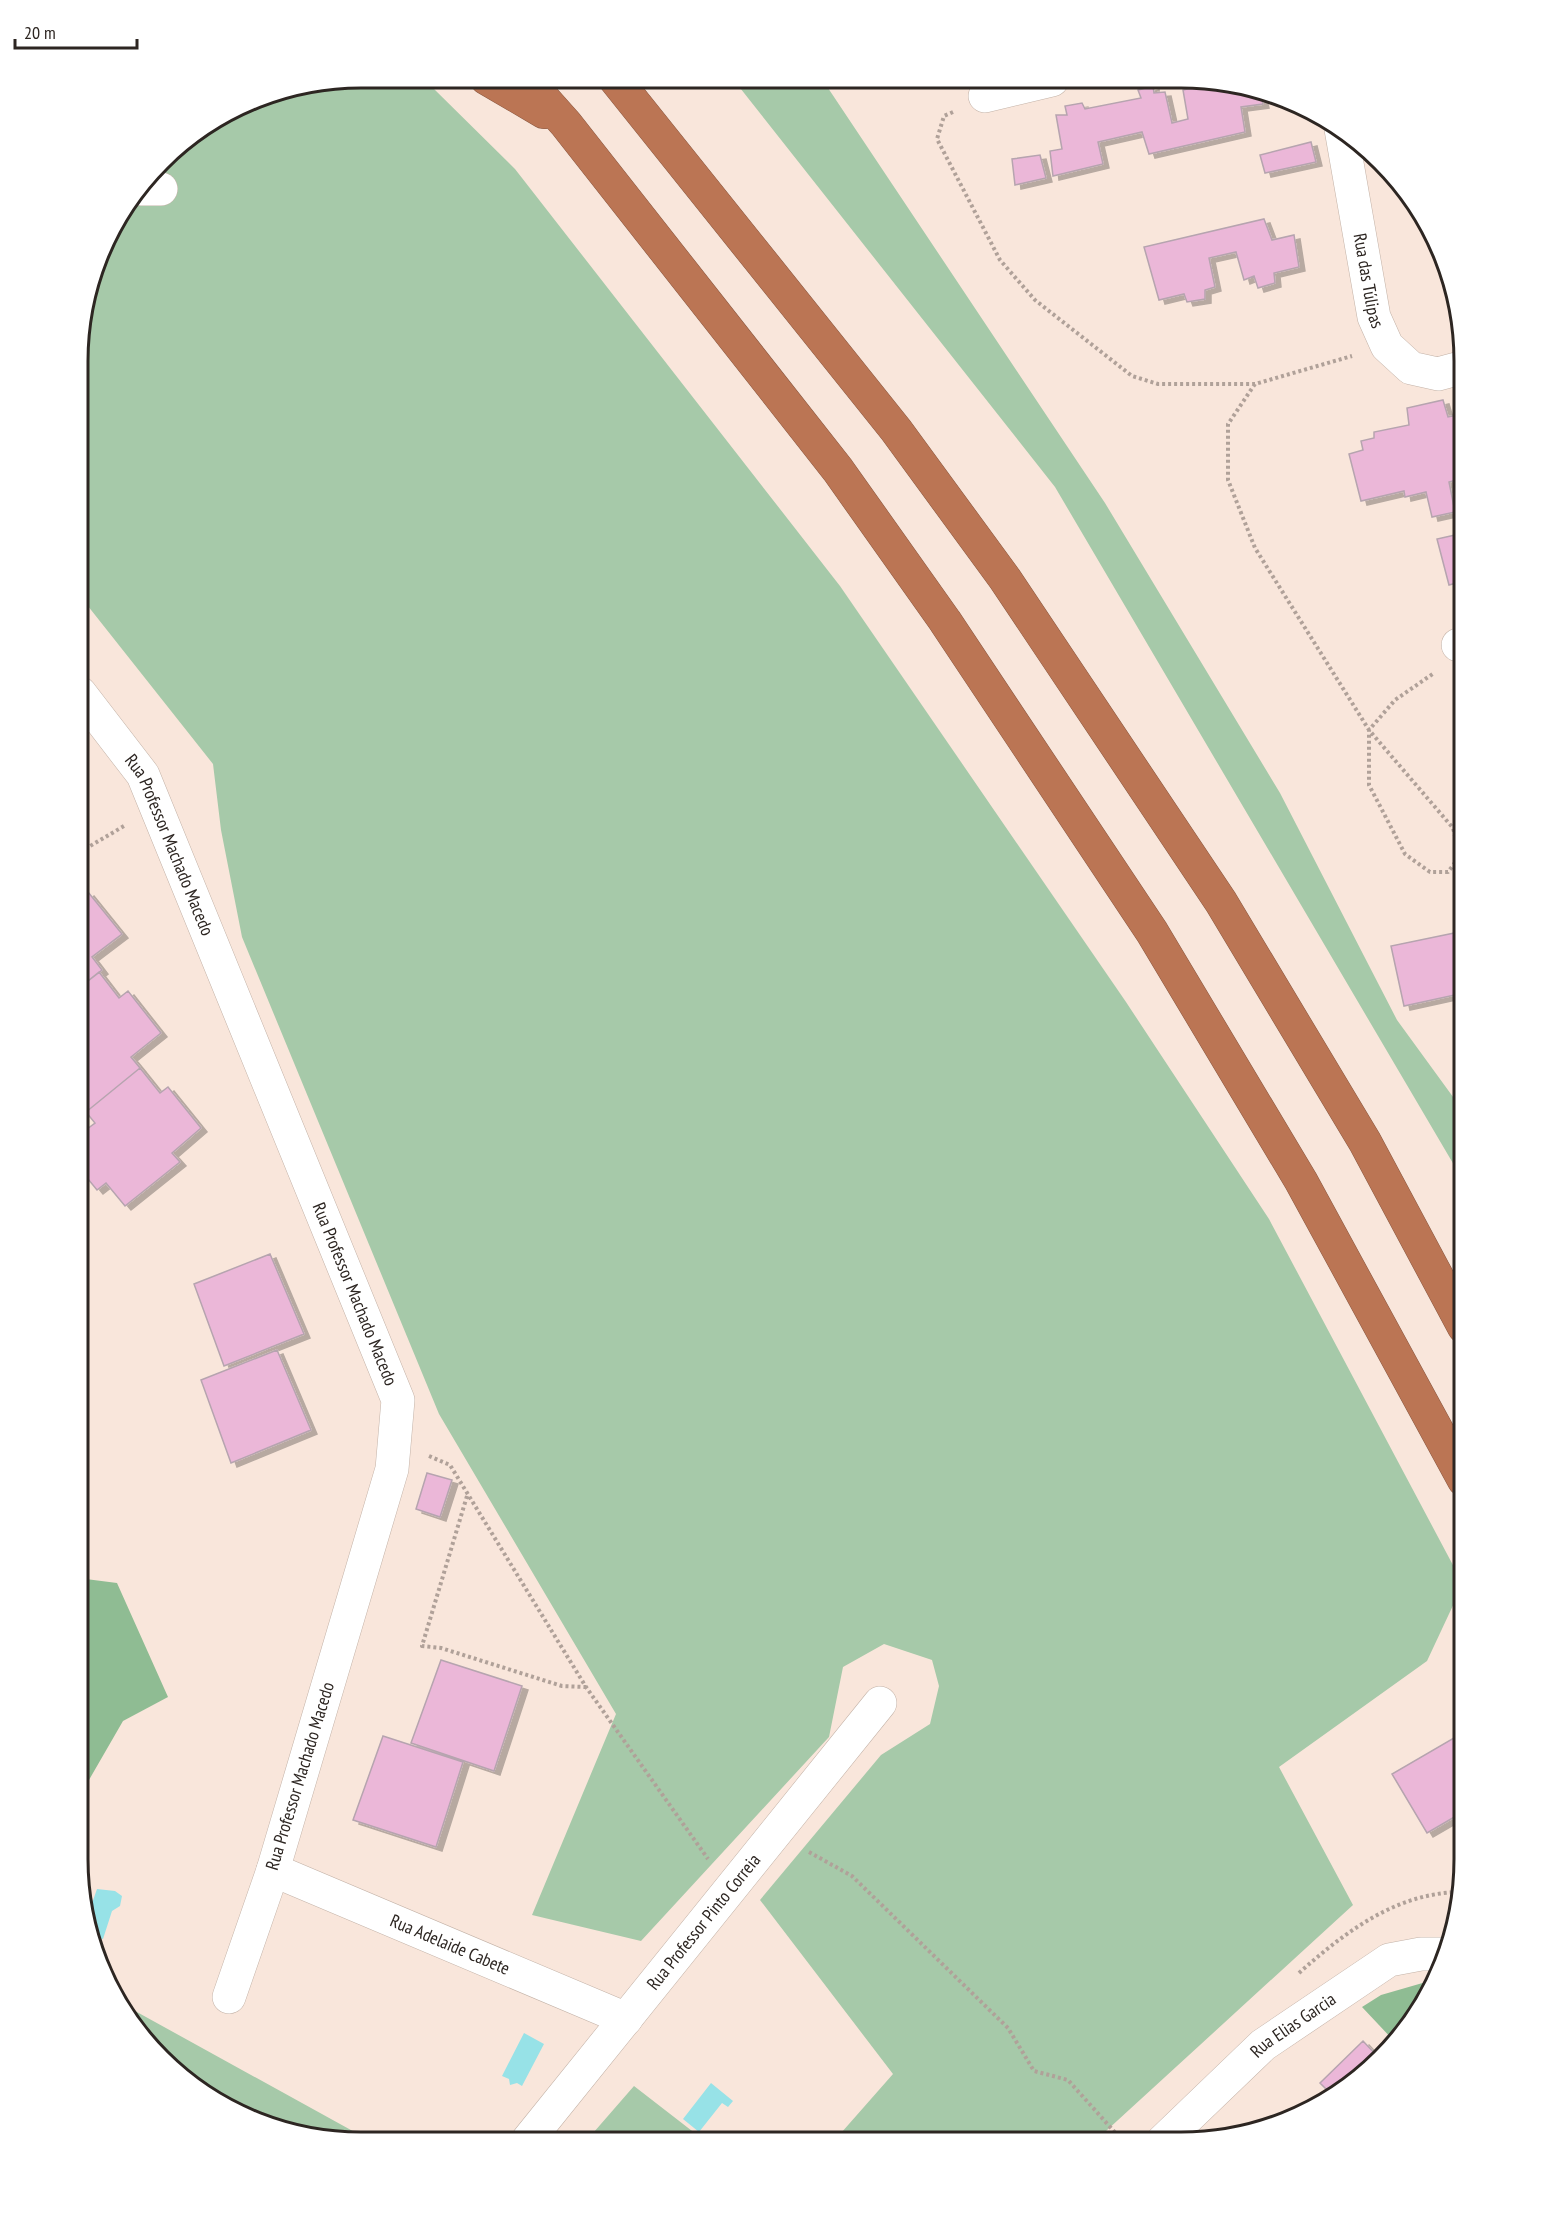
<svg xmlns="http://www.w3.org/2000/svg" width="1542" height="2220" font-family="'PT Sans Narrow',sans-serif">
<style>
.green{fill:#a6c9a9}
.forest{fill:#8fbc93}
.water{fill:#97e2e7}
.building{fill:#ebb7d8;stroke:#b6a4af;stroke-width:1.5;filter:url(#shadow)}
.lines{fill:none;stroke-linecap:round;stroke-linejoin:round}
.minor-casing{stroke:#c3b2a7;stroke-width:34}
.highway-casing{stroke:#895942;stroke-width:34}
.path{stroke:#b0a199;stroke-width:4;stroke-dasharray:3 3;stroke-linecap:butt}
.minor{stroke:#fff;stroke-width:33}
.highway{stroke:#bb7554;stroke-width:33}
.labels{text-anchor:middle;stroke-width:4.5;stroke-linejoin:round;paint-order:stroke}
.street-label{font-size:18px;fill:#2d2622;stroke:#fff}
.rim{fill:none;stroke:#2d2622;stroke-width:3}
</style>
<defs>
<filter id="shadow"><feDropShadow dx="6" dy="4" stdDeviation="0" flood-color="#0004"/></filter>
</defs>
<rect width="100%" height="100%" fill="#f9e6db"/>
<!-- green -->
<path class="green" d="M362 78H419L433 88 515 169 840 586 1126 1002 1269 1219 1463 1584 1427 1661 1279 1767 1353 1905 1094 2142 834 2141 893 2074 760 1900 881 1755 930 1724 939 1686 932 1660 884 1644 843 1667 829 1737 641 1941 532 1915 616 1714 439 1414 242 937 221 830 213 764 80 596V324L116 220 175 148 270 93Z
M733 79H822L1105 503 1280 793 1397 1020 1464 1112V1182L1055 487Z
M126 2006 369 2140H325L253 2121 189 2084Z
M634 2086 705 2141 587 2140Z"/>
<!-- forest -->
<path class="forest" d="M78 1578 117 1583 168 1697 123 1721 78 1799Z
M1426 1982H1433L1416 2016 1394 2041 1362 2007 1381 1995Z"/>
<!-- water -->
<path class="water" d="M97 1889 115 1891 122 1896 120 1906 112 1911 103 1939 96 1937 90 1909Z
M524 2033 544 2044 522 2086 517 2083 510 2085 509 2079 502 2076Z
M711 2083 733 2101 728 2107 722 2103 699 2132 683 2119Z"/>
<!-- building -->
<path class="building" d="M1212 80 1260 92 1263 104 1241 107 1245 132 1149 154 1142 132 1098 142 1103 164 1053 176 1050 151 1062 149 1056 115H1067L1065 106 1082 103 1085 109 1141 98 1138 90 1153 86 1154 93 1165 92 1172 123 1188 119 1183 90 1212 83Z
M1311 142 1316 162 1265 173 1260 155Z
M1040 155 1046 178 1015 185 1012 159Z
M1264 219 1272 240 1294 235 1299 267 1274 273 1275 283 1258 288 1254 276 1244 280 1236 252 1209 258 1215 287 1205 290V299L1187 302 1184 294 1159 300 1144 247Z
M1443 400 1448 417 1463 414 1464 419V478L1449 482 1455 512 1432 517 1426 492 1405 497 1404 491 1361 501 1349 454 1363 450 1361 441 1374 438V432L1409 425 1407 408Z
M1464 533V581L1449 585 1437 539Z
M88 892 122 934 92 957 102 970 79 988 80 899Z
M1464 931V993L1404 1006 1391 946Z
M99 972 119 998 128 991 161 1033 131 1057 140 1068 86 1112 79 1103V988Z
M140 1068 160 1093 168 1087 201 1128 172 1153 180 1162 125 1206 106 1183 97 1190 79 1168V1135L95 1123 86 1112Z
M270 1254 304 1334 224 1366 194 1284Z
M277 1350 311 1430 231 1463 201 1380Z
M427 1473 452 1480 440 1517 416 1509Z
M441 1660 522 1686 494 1771 411 1743Z
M1459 1735 1463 1743V1812L1427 1833 1392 1774Z
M383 1736 463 1762 436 1847 353 1820Z
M1363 2041 1379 2058 1367 2072 1332 2095 1320 2083Z"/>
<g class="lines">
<defs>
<g id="minor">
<path d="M985 96 1052 80"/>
<path id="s1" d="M1341 129 1374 317 1387 346 1411 368 1438 374 1464 367"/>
<path d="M141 189H161"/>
<path d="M1458 645 1464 644"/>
<path id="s2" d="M80 693 143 775 398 1400 392 1469 273 1870 229 1997"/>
<path id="s3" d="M273 1870 626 2019"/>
<path id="s4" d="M528 2140 880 1703"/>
<path id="s5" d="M1162 2142 1263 2045 1389 1960 1421 1954H1447"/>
</g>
<path id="highway" d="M486 78 544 112
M525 78 566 124 838 470 945 621 1152 932 1301 1181 1464 1480
M615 79 896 430 1005 579 1221 902 1365 1142 1464 1327"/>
</defs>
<!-- minor casing -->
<use href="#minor" class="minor-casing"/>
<!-- highway casing -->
<use href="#highway" class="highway-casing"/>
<!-- path -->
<path class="path" d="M953 112 944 116 937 139 1000 260 1035 300 1132 376 1158 384H1255L1352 356
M1255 384 1228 424V480L1255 548 1369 730 1453 828 1460 856 1448 872H1430L1405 854 1369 785V730L1395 700 1434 673
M80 852 124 826
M429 1456 450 1465 586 1687 708 1859
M467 1496 422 1646 441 1648 562 1686 586 1687
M809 1852 852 1876 1008 2028 1034 2071 1068 2080 1120 2138
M1299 1973C1345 1932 1396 1893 1460 1892"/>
<!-- minor -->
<use href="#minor" class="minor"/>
<!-- highway -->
<use href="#highway" class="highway"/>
</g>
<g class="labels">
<!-- street labels -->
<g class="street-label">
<text dy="6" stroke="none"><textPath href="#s1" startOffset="154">Rua das Túlipas</textPath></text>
<text dy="6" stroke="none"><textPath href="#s2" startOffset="178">Rua Professor Machado Macedo</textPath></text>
<text dy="6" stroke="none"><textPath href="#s2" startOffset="664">Rua Professor Machado Macedo</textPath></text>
<text transform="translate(300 1776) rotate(-73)" y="6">Rua Professor Machado Macedo</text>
<text dy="6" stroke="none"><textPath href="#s4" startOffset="280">Rua Professor Pinto Correia</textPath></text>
<text dy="6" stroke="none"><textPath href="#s3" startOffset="192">Rua Adelaide Cabete</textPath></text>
<text dy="6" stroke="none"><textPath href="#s5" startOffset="176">Rua Elias Garcia</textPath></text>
</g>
</g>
<!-- crop -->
<path d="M0 0H1542V2220H0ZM361 88H1181A273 273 0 0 1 1454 361V1859A273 273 0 0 1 1181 2132H361A273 273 0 0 1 88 1859V361A273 273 0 0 1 361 88Z" fill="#fff" fill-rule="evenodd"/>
<path class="rim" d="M361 88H1181A273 273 0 0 1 1454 361V1859A273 273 0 0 1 1181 2132H361A273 273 0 0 1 88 1859V361A273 273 0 0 1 361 88Z"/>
<!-- scale -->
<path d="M15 39v9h122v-9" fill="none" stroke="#2d2622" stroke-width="3"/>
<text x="24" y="39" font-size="18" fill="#2d2622" stroke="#ffffff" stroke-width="4.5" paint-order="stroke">20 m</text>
</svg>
